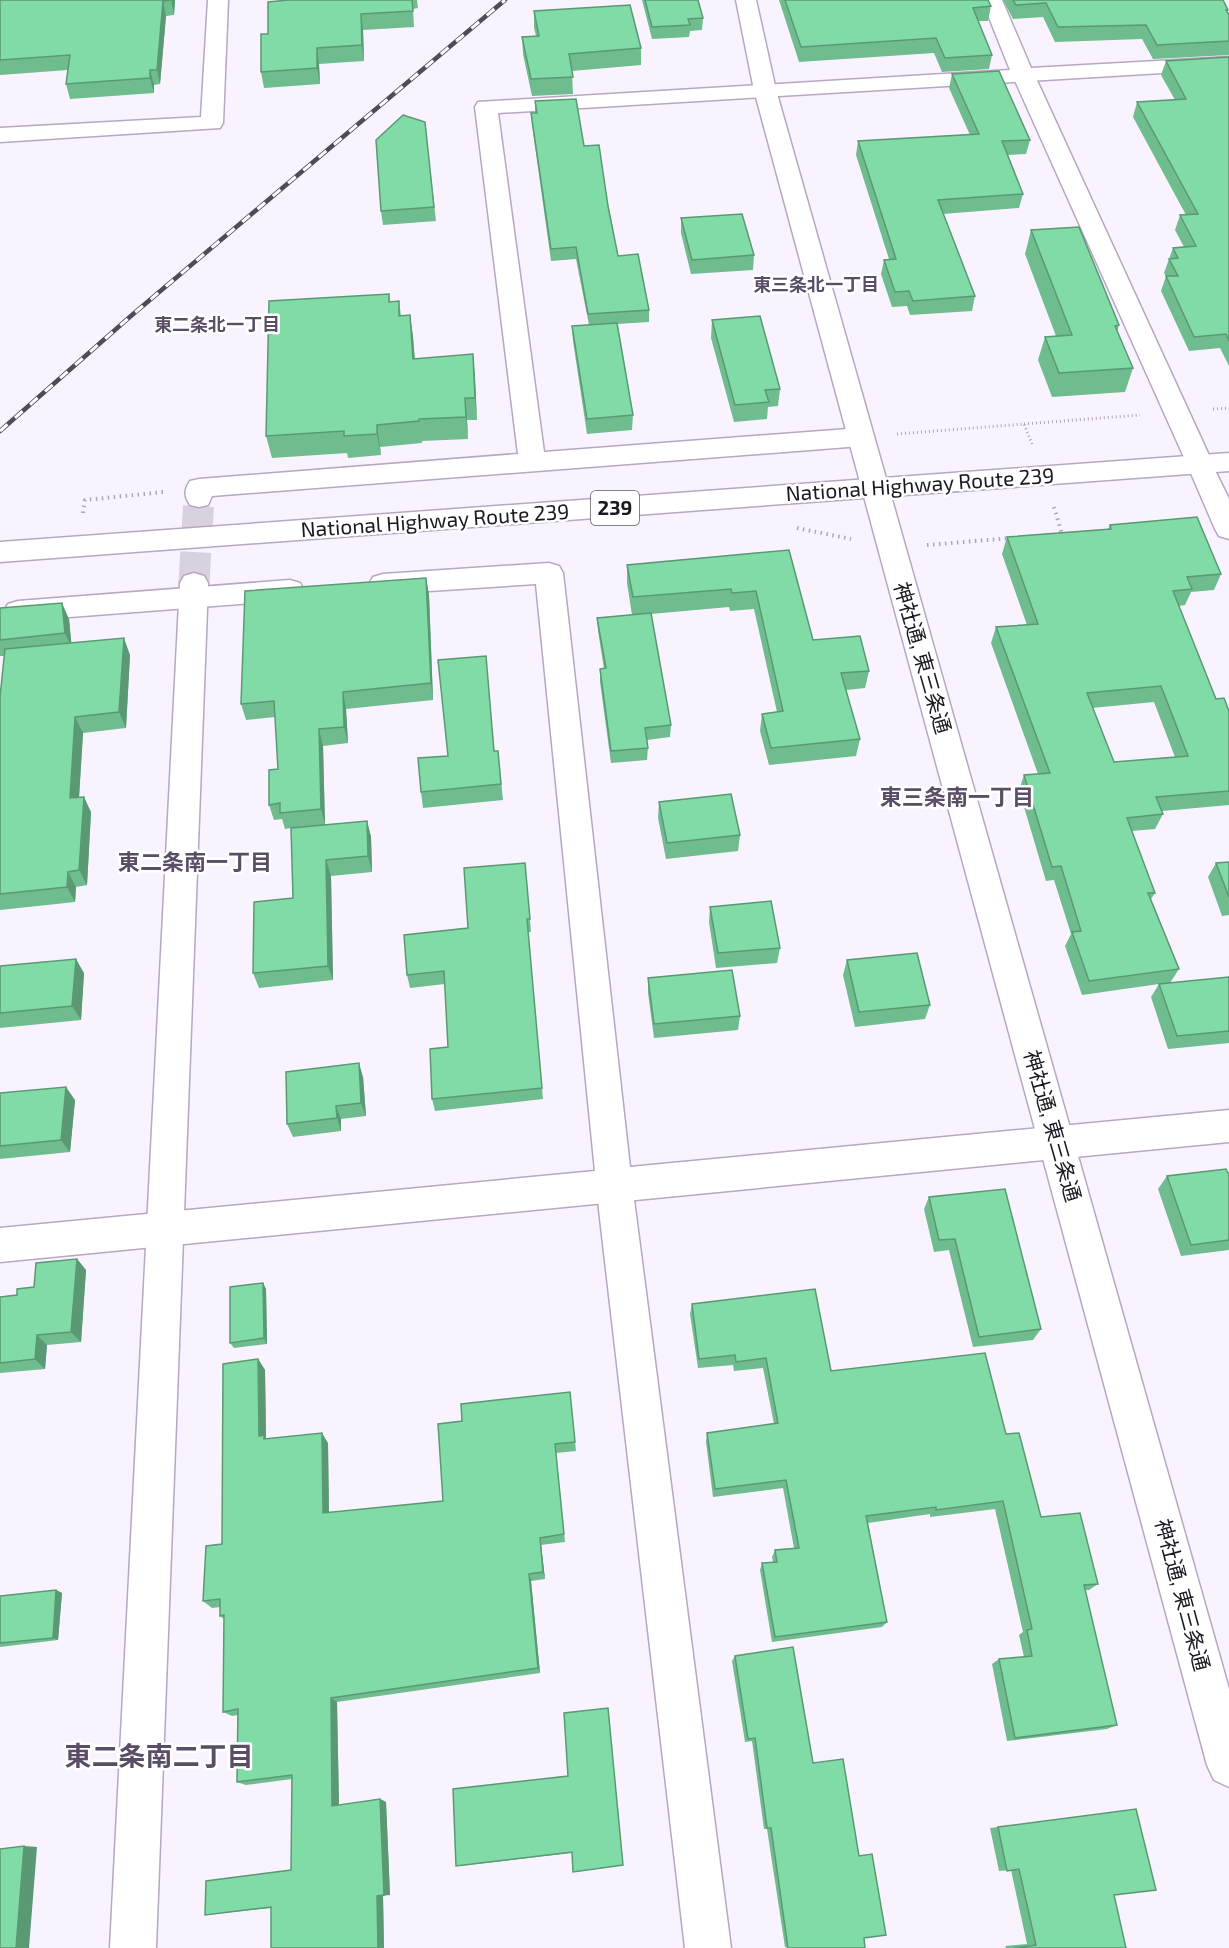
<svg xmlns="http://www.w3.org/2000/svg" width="1229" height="1948" font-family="'Exo 2','Noto Sans JP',sans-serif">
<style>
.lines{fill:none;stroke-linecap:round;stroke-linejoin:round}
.tertiary-tunnel{stroke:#d8d2de;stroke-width:31;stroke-dasharray:31 15;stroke-linecap:butt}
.minor-casing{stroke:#b6a7c3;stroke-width:3}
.tertiary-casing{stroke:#b6a7c3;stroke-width:3}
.trunk-casing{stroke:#b6a7c3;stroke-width:3}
.path-far1{stroke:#aca6b1;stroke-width:3;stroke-dasharray:1 3;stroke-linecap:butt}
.path{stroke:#aca6b1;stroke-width:4;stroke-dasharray:1.5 4.5;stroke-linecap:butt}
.minor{fill:#fff;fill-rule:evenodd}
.tertiary{fill:#fff;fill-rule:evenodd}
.trunk{fill:#fff;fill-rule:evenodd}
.rail-casing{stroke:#504b56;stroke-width:4.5}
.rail{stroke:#fff;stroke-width:3;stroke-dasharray:10;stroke-linecap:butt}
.wall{fill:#6fbc8f;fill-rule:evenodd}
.shaded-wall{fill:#5a9974}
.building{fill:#81dba6;stroke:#5a9974;stroke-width:1.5;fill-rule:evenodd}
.labels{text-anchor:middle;stroke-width:5;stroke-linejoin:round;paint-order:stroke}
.far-neighbourhood-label{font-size:18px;font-weight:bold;fill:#5a4d66;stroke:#fff}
.shield{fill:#fff;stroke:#605d64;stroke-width:1.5}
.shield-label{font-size:20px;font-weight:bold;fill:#1c1721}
.street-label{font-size:21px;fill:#1c1721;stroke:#fff}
.neighbourhood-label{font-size:22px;font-weight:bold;fill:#5a4d66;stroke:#fff}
.near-neighbourhood-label{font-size:27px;font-weight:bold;fill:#5a4d66;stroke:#fff}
</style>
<rect width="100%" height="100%" fill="#f9f3ff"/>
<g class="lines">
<!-- tertiary-tunnel -->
<path class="tertiary-tunnel" d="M194 583 199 498"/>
<defs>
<path id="minor" d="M208 0H228L223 123 220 128 0 142V128L201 117Z
M982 0H1002L1031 68 1229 57V69L498 113 544 452 861 428 870 431 874 437 870 443 861 446 212 496 208 505 199 507 190 505C184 496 184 490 190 481L199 479 518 454 475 107 478 102 1010 70Z
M1200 455 1209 458 1229 499V539L1219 536 1215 529 1187 464 1191 458Z
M549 563 559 566 563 573 630 1167 1229 1110V1142L0 1262V1228L595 1171 536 584 383 594 373 591 369 584 373 577 383 574Z
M290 580 300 583 304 590 300 597 290 600 18 621 8 618 4 611 8 604 18 601Z"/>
<path id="tertiary" d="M736 0H756L776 90 1229 1689V1787L1214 1780 1207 1765 754 90Z
M1023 68 1031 69 1034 74 1213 464 1209 470 1200 473 1191 470 1187 464 1012 74 1015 69Z
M194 573 204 576 208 583 156 1948H110L180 583 184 576Z
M614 1167 627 1172 632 1184 731 1948H685L596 1184 601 1172Z"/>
<path id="trunk" d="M1229 453V471L0 562V542Z"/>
</defs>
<!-- minor casing -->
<use href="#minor" class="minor-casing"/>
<!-- tertiary casing -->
<use href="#tertiary" class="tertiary-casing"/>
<!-- trunk casing -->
<use href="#trunk" class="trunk-casing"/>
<!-- path-far1 -->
<path class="path-far1" d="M1213 409 1229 408
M1024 424 1140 415
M897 434 1024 424 1032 444"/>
<!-- path -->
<path class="path" d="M1054 507 1062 534H1058
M83 513 85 500 164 492
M797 528 851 539
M927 545 1012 538"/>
<!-- minor -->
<use href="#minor" class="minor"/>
<!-- tertiary -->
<use href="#tertiary" class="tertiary"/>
<!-- trunk -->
<use href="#trunk" class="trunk"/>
<defs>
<path id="rail" d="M0 431 132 315 505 0"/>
</defs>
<!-- rail casing -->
<use href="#rail" class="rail-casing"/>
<!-- rail -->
<use href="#rail" class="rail"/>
</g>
<!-- wall -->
<path class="wall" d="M0 0H175L174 15 166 16 160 84 154 85V93L70 99 66 84 68 70 0 75Z
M288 0H417L418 8 413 9 414 27 363 30 364 61 319 64 320 84 264 88 261 72 268 34Z
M642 0H698L703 18 702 30 690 31 689 37 652 39Z
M779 0H988L991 6 988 21H978L992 55 989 69 942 72 934 53 799 62Z
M1003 0H1223L1228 10 1227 12 1229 15V55L1153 59 1142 39 1055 42 1043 17 1013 19Z
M534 11 641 48V65L572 71 573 94 532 96 523 54 522 37 536 36 534 28Z
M1229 57V366L1220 348 1189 351 1161 291 1166 276 1164 273 1173 248 1184 247 1175 230 1180 215H1186L1133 117 1137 102 1175 100 1161 75 1166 61Z
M952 74 1030 140 1026 154 1007 155 1023 194 1019 208 943 214 975 296 972 311 910 315 907 306 892 307 881 274 884 260 889 259 856 155 858 141 970 135 949 88Z
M535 101 584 146 608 206 618 256 649 310V322L617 324 633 415 632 430 587 434 573 341 572 326 589 325 576 259 551 261 532 125 531 113H535Z
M425 122 436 221 383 225 381 211Z
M681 218 754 255 753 270 691 274 681 233Z
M1031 230 1119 325 1117 332 1133 368 1125 392 1052 397 1038 360 1045 337 1056 336 1025 254Z
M389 294 390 301H399L401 316 410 315 413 337 415 359 473 354 477 420H467L468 439 422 441V443L380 447 381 455 348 458 347 453 272 458 266 436Z
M712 320 780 389 778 406 768 407 767 419 734 422 711 338Z
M1110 525 1221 574 1214 590 1191 592 1185 605 1179 606 1216 699 1229 711V805L1162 811 1163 814 1155 829 1132 831 1155 893 1151 899 1179 969 1170 983 1229 977V1043L1168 1049 1151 997 1159 984 1082 995 1065 946 1071 934 1054 880 1046 881 1019 790 1024 775 1038 774 991 643 996 627 1027 625 1002 554 1007 537 1108 529ZM1154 702 1175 757 1114 762 1092 708Z
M789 550 813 640 869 671 865 688 846 690 860 739 856 756 769 765 760 731 762 714 777 712 754 609 730 611 729 607 651 614 671 725 670 737 647 740 648 748 647 760 611 763 600 682V669H604L598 631 597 618 632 615 627 583V565Z
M426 578 429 595 433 700 346 709 348 743 323 746 325 825 367 821 371 837 372 872 331 876 333 980 259 988 253 973 293 898 291 828 285 829 282 819 274 820 269 805 278 769 275 717 246 720 241 704Z
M0 608 69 619 71 643 130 655 126 728 83 733 79 797 91 812 87 885 76 887 75 902 0 910V697L5 656H0Z
M494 751H498L503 800 423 808 421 792Z
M659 802 740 835 738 851 666 859 658 818Z
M1229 862V915L1222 916 1208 877 1216 863Z
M525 863 531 932H528L543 1099 435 1111 432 1099 448 1047 445 984 410 988 407 975 468 928Z
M710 907 780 948 777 963 716 968 709 922Z
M847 960 930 1005 925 1019 855 1027 843 975Z
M0 966 84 973 81 1020 0 1028Z
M648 978 740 1016 738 1030 654 1038 648 993Z
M363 1077 366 1116 341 1119V1131L293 1137 287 1124Z
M0 1093 75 1100 70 1152 0 1159Z
M1228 1173H1229V1250L1181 1256 1158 1189 1167 1176Z
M929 1197 1041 1329 1033 1340 973 1347 949 1250 934 1252 924 1209Z
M77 1259 86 1270 81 1342 47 1345 45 1369 0 1373V1297L17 1295 34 1287Z
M263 1283 266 1289 267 1344 234 1348 230 1343Z
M692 1304 831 1371 1006 1434 1041 1517 1098 1584 1089 1590H1085L1117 1725 1107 1729 1007 1741 992 1664 999 1659 1024 1657 1019 1635 1023 1632 995 1509 930 1517V1514L868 1523 887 1622 882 1627 772 1642 760 1570 762 1563 773 1562 772 1557 775 1550 794 1548 783 1488 713 1497 706 1442 707 1433 774 1424 763 1368 734 1371 733 1365 698 1368 690 1314Z
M258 1359 265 1370 266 1438 267 1439 328 1443 329 1513 443 1501 462 1421 570 1392 576 1451 556 1453 565 1542 541 1545 545 1579 531 1581 540 1673 337 1702 339 1805 380 1799 386 1802 390 1895 383 1896 384 1948H271V1908L205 1915 291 1870 292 1779 246 1785 237 1782 238 1715 232 1716 223 1712 224 1619 220 1616V1607L212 1608 203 1601 222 1544Z
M56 1590 62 1593 58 1640 0 1647V1596Z
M793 1647 788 1948 785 1947 767 1829H764L752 1741 745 1742 732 1661 735 1656Z
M608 1708 623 1865 574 1872 572 1853 459 1866H456L568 1776Z
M998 1827 1114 1895 1126 1948H1006L1005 1946 1027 1944 1011 1870 999 1871 990 1828Z"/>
<!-- shaded-wall -->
<path class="shaded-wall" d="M171 0H175L174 15Z
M163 1 166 16 160 84 157 70Z
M361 14 363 30 364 61 362 45Z
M317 48 319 64 320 84 317 68Z
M150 70 154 85V93L150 78Z
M410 315 413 337 416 381 413 359Z
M473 354 475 376 477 420 475 398Z
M465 398 467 420 468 439 466 417Z
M377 425 380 447 381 455 377 434Z
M426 578 429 595 433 700 431 683Z
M62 603 69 619 72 649 65 633Z
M124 638 130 655 126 728 119 712Z
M343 692 346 709 348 743 344 727Z
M75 717 83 733 78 814 70 798Z
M319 729 323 746 325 825 321 809Z
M84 797 91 812 87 885 79 870Z
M367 821 371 837 372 872 368 856Z
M326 860 331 876 333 980 328 966Z
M68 872 76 887 75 902 67 887Z
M76 959 84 973 81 1020 72 1006Z
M359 1063 363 1077 366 1116 361 1103Z
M66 1087 75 1100 70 1152 61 1140Z
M336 1106 341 1119V1131L337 1118Z
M77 1259 86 1270 81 1342 71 1332Z
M263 1283 266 1289 267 1344 264 1338Z
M37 1335 47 1345 45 1369 35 1359Z
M258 1359 265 1370 266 1438 271 1445 259 1436Z
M322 1433 328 1443 329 1522 323 1513Z
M540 1538 541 1545 545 1579 543 1572Z
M529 1574 531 1581 540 1673 538 1668Z
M56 1590 62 1593 58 1640 53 1638Z
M331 1698 337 1702 339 1808 332 1806Z
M380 1799 386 1802 390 1895H384Z
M24 1846 37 1847 29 1948H16Z
M377 1896H383L384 1948H378Z"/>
<!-- building -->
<path class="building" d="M0 0H171L163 1 157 70H150V78L66 84 70 55 0 60Z
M288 0H412L413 11 361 14 362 45 317 48V68L261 72V34H268V2Z
M645 0H698L703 18 688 19 690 25 652 27Z
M785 0H988L991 6 973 8 992 55 945 58 936 38 801 47Z
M1013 0H1223L1228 10H1226L1229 15V41L1157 45 1146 25 1058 27 1046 3 1016 5Z
M630 5 641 48 569 54 573 77 531 79 522 37 539 36 534 11Z
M1229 57V341L1226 334 1194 337 1166 276H1178L1169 259 1178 258 1173 248 1196 246 1180 215 1198 214 1137 102 1186 99 1166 61Z
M999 71 1030 140 1002 141 1023 194 938 200 975 296 913 301 909 291 895 292 884 260 896 259 858 141 979 134 952 74Z
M576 99 584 146 599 145 608 206 618 256 638 254 649 310 588 314 576 247 551 249 531 113H537L535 101Z
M403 115 425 122 434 207 381 211 376 140Z
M742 214 754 255 692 260 681 218Z
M1079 227 1119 325 1115 326 1133 368 1059 373 1045 337 1072 335 1031 230Z
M389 294V302L399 301V316L410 315 413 359 473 354 475 398H465L466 417 419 419V421L377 425V434L344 436V431L266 436 269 301Z
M760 316 780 389 765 390 769 402 735 405 712 320Z
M617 323 633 415 587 419 572 326Z
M1197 517 1221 574 1187 577 1192 589 1173 591 1216 699 1224 698 1229 711V791L1156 797 1163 814 1127 818 1155 893H1148L1179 969 1089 981 1072 932 1081 931 1061 866 1052 867 1024 775 1050 773 996 627 1038 624 1007 537 1111 529 1110 525ZM1161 686 1188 756 1114 762 1087 693Z
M789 550 813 640 860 636 869 671 841 673 860 739 771 748 762 714 783 711 756 591 732 593 731 589 633 597 627 565Z
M426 578 431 683 343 692 344 727 319 729 321 809 280 813V803L269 805V770L278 769 274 701 241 704 245 591Z
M62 603 65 633 0 640V608Z
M651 613 671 725 645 728 648 748 611 751 600 669 606 668 597 618Z
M124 638 119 712 75 717 70 798 84 797 79 870 68 872 67 887 0 894V697L5 649Z
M486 656 494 751H498L501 784 421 792 418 758 448 756 438 660Z
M731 794 740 835 667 843 659 802Z
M367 821 368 856 326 860 328 966 253 973 254 902 293 898 291 828Z
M1229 862V897L1216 863Z
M525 863 530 919H527L542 1088 432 1099 430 1049 448 1047 444 971 407 975 404 935 468 928 464 868Z
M771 901 780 948 718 953 710 907Z
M917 953 930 1005 859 1012 847 960Z
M76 959 72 1006 0 1013V966Z
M732 970 740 1016 654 1024 648 978Z
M1229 977V1031L1177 1036 1159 984Z
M359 1063 361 1103 336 1106 337 1118 287 1124 286 1072Z
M66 1087 61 1140 0 1146V1093Z
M1226 1169 1228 1173H1229V1240L1191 1245 1167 1176Z
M1005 1189 1041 1329 979 1337 955 1239 939 1240 929 1197Z
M77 1259 71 1332 37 1335 35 1359 0 1363V1297L17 1295V1289L34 1287 36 1263Z
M263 1283 264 1338 230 1343V1287Z
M815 1289 831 1371 985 1353 1006 1434 1019 1433 1041 1517 1080 1513 1098 1584 1084 1585 1117 1725 1015 1738 999 1659 1032 1656 1027 1630 1032 1629 1003 1501 936 1510V1507L866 1516 887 1622 775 1637 762 1563 777 1562 775 1550 799 1548 786 1480 715 1489 707 1433 778 1423 766 1358 736 1362 735 1355 699 1359 692 1304Z
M258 1359 259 1436 264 1435V1439L322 1433 323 1513 443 1501 438 1424 462 1421 461 1404 570 1392 575 1442 555 1444 564 1534 540 1538 543 1572 529 1574 538 1668 331 1698 332 1806 380 1799 384 1895 377 1896 378 1948H271V1907L205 1915 206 1881 291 1870 292 1775 237 1782 238 1709 223 1712 224 1615 220 1616V1599L203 1601 206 1546 222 1544 223 1364Z
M56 1590 53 1638 0 1643V1596Z
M793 1647 813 1763 843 1759 859 1856 872 1854 886 1935 864 1938 865 1948H788L771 1828H767L755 1738 748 1739 735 1656Z
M608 1708 623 1865 573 1872 572 1852 456 1866 453 1789 568 1776 564 1713Z
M1136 1809 1156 1890 1114 1895 1126 1948H1014L1036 1945 1019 1869 1007 1871 998 1827Z
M24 1846 16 1948H0V1849Z"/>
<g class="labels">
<!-- far-neighbourhood labels -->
<g class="far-neighbourhood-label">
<text x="816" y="291">東三条北一丁目</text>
<text x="217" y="331">東二条北一丁目</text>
</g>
<!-- shield labels -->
<rect class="shield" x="591" y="491" width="48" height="34" rx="4.5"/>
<g class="shield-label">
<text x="615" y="515">239</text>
</g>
<!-- street labels -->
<g class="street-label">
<text transform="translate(920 485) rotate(-4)" y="7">National Highway Route 239</text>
<text transform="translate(435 521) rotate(-4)" y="7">National Highway Route 239</text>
<text transform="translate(922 658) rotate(74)" y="7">神社通, 東三条通</text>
<text transform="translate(1052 1126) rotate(74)" y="7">神社通, 東三条通</text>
<text transform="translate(1182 1595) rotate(75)" y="7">神社通, 東三条通</text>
</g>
<!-- neighbourhood labels -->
<g class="neighbourhood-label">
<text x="957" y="805">東三条南一丁目</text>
<text x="195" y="870">東二条南一丁目</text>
</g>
<!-- near-neighbourhood labels -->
<g class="near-neighbourhood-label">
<text x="159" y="1766">東二条南二丁目</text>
</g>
</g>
</svg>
